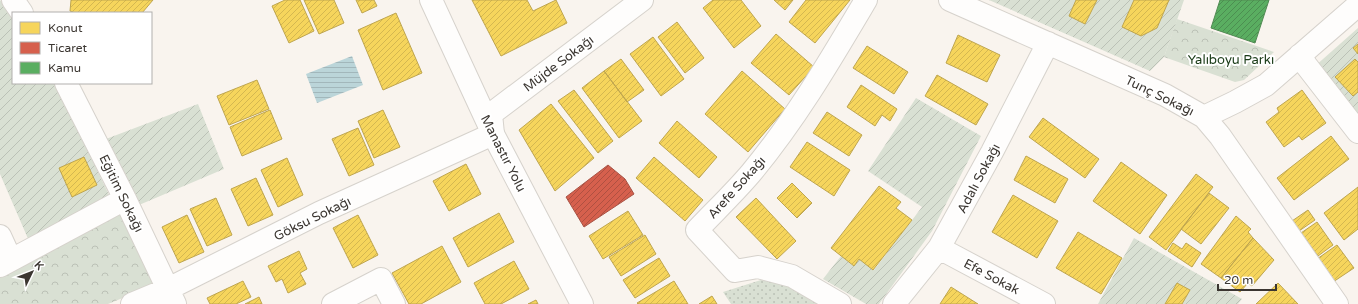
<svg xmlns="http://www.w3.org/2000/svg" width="1358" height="304" font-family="'Varela Round',sans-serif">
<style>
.grass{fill:url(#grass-dots)}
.forest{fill:url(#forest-crowns)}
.garden{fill:url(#garden-furrows)}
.water{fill:url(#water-rules)}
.homes{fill:url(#homes-hatch);stroke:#bea54f}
.shops{fill:url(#shops-hatch);stroke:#a85345}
.public{fill:url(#public-hatch);stroke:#518a53}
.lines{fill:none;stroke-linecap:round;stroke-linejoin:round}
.street-casing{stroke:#d6d2cc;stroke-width:24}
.primary-casing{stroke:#d6d2cc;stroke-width:24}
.street{stroke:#fefdfc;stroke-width:22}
.primary{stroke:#fefdfc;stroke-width:22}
.labels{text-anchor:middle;stroke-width:4;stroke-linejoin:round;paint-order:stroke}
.park-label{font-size:13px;fill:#183a16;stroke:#fff}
.street-label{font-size:13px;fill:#3b3631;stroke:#fff}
</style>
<defs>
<pattern id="grass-dots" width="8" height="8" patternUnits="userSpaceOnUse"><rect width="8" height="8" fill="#d9e0d3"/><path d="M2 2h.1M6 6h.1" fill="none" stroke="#bbc1b6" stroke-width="1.8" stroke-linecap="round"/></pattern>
<pattern id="forest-crowns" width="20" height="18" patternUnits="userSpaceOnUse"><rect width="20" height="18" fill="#d9e0d3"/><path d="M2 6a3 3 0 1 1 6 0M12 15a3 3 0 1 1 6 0" fill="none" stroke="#bbc1b6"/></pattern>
<pattern id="garden-furrows" width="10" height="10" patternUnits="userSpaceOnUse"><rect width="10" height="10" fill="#d9e0d3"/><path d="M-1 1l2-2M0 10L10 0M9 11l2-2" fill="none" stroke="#bbc1b6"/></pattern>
<pattern id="water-rules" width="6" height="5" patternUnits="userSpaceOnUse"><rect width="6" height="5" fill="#bbd5d9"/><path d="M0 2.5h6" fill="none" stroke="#a2b7bb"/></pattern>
<pattern id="homes-hatch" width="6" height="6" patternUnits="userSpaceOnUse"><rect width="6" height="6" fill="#f6d55c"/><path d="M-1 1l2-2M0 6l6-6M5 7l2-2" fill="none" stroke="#d4b750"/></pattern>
<pattern id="shops-hatch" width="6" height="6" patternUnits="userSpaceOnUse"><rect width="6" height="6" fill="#d6604d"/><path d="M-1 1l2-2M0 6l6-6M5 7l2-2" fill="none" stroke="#af5041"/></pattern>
<pattern id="public-hatch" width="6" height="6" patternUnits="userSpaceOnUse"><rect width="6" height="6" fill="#5aae61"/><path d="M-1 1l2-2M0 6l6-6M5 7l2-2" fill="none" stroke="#4c8e51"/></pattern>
</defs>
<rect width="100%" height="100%" fill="#f9f4ee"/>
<!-- grass -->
<path class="grass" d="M761 280 783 282 820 304H731L723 292Z"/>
<!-- forest -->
<path class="forest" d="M1177 19 1274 52 1244 80 1235 82 1164 57Z
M120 213 154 285 108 304H0V276Z"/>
<!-- garden -->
<path class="garden" d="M0 0 13 15V83H55L111 199 29 241 0 174Z
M989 0H1184L1164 57 1150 71Z
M1358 28V121L1314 67Z
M916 98 981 136 932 231 879 304H866L823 279 841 256 854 266 859 259 874 270 922 207 868 171Z
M198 104 224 169 139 205 106 139Z
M1134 238 1242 299 1238 304H1098Z"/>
<!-- water -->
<path class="water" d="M352 56 363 85 317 103 306 74Z"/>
<!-- homes -->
<path class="homes" d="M71 0H153L142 13 133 12 132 13H75L70 11Z
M285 0H300L314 31 289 43 272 6Z
M304 0H334L344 23 319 34Z
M356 0H374L377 6 362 13Z
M472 0H527L533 11 556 0 567 23 501 56Z
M713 0H741L761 26 734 48 703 8Z
M774 0H793L785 10Z
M806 0H850L815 43 789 22Z
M1076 0H1097L1085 24 1069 16Z
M1134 0H1169L1157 28 1141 36 1122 27Z
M396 13 422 73 383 90 358 30Z
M677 22 704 58 685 73 658 37Z
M776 34 814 67 789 95 751 63Z
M958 35 1000 55 987 82 946 63Z
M653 37 684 79 661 96 630 54Z
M1358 44V54L1353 48Z
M867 46 908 72 894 94 853 68Z
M621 59 644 90 627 102 604 71Z
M1355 59 1358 62V92L1353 96 1335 77Z
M604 71 642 121 619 138 582 88Z
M742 71 785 109 748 152 705 114Z
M937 75 988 104 976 125 925 96Z
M257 80 269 109 229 125 217 96Z
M861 85 897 109 890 121 882 115 875 126 847 107Z
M574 90 613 141 598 153 558 101Z
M1302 90 1326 123 1302 140 1299 136 1284 147 1266 122 1279 112 1277 108Z
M551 104 594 158 555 191 519 130Z
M270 110 282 139 242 156 230 127Z
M383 110 400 147 374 158 358 121Z
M827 112 862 135 849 156 813 133Z
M1043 118 1099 159 1085 178 1029 137Z
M677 121 717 157 699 178 659 143Z
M358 128 374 165 349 176 332 139Z
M1331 136 1349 159 1294 200 1277 178Z
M807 142 850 170 834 196 790 167Z
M1026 156 1068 179 1055 203 1014 180Z
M84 157 97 185 72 197 59 168Z
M654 157 703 200 685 221 636 178Z
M287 158 303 195 278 207 261 170Z
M1121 162 1167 195 1140 234 1093 201Z
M466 164 481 194 449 211 433 181Z
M1196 174 1213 187 1166 250 1149 237Z
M256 178 273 215 248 226 231 189Z
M792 183 812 203 797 218 777 198Z
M879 186 901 202 896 208 912 220 873 270 859 259 854 266 831 248Z
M1358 187V229L1344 240 1324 213Z
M1209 193 1229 208 1201 244 1181 229Z
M1013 195 1058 221 1037 258 992 232Z
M216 198 232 235 207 246 190 209Z
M756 198 796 241 777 259 736 217Z
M1308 210 1315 220 1299 231 1292 221Z
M628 211 643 235 603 259 589 236Z
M499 213 514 242 468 267 453 238Z
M187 215 204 252 179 263 162 227Z
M358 215 378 255 353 268 333 228Z
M1236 216 1251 229 1248 232 1253 238 1221 278 1201 264Z
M1317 222 1333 245 1318 256 1301 233Z
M1078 232 1122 258 1101 294 1056 268Z
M645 235 656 254 621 276 609 257Z
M1253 238 1274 260 1252 286 1248 283 1240 292 1221 278Z
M1173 243 1182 249 1186 243 1201 253 1192 267 1168 251Z
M1337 245 1354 268 1333 282 1317 259Z
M442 246 461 282 421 304H409L392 273Z
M299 251 307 269 300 273 306 284 288 293 282 279 276 282 268 266Z
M659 258 670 276 635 298 623 280Z
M514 261 529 289 501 304H485L474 283Z
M243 281 251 297 236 304H210L207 298Z
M674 281 688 304H638L637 303Z
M1177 283 1190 290 1182 304H1165Z
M1278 283 1298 304H1256Z
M951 287 978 304H940Z
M712 296 717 304H699Z
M259 297 262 304H245Z
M536 300 538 304H528Z"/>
<!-- shops -->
<path class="shops" d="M608 165 625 179 634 194 584 227 566 197Z"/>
<!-- public -->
<path class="public" d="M1220 0H1269L1255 43 1211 28Z"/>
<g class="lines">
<defs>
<path id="street" d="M13 0 22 13
M950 0 1165 95 1204 117 1220 136 1337 304
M1300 55 1306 65 1358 132
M66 83 125 199 175 304
M1204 117 1235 102 1266 85 1358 5
M0 236 11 260
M939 248 1044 304
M0 266 125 199
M132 304 168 289 319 213 493 134 491 114 642 0
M333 304 381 279 394 304
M840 304 792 276 758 267 735 271 697 230C715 211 734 193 751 173 796 119 831 59 866 0
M894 304 939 248 992 152 1048 43"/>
<path id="primary" d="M431 0 493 134 582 304"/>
</defs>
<!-- street casing -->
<use href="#street" class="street-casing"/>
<!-- primary casing -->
<use href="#primary" class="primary-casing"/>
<!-- street -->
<use href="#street" class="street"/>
<!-- primary -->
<use href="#primary" class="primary"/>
</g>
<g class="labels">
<!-- park labels -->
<g class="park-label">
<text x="1231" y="64">Yalıboyu Parkı</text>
</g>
<!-- street labels -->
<g class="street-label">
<text transform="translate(558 63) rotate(-37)" y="5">Müjde Sokağı</text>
<text transform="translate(1160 95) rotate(26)" y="5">Tunç Sokağı</text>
<text transform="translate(504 153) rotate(63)" y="5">Manastır Yolu</text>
<text transform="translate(978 178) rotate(-62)" y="5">Adalı Sokağı</text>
<text transform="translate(736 187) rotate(-48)" y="5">Arefe Sokağı</text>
<text transform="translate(122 193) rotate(64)" y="5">Eğitim Sokağı</text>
<text transform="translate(312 218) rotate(-26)" y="5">Göksu Sokağı</text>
<text transform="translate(992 276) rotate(28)" y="5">Efe Sokak</text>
</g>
</g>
<!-- legend -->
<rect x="12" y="12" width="140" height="72" fill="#ffffff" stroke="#b1afad"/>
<rect x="20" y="22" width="20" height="12" fill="#f6d55c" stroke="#b1afad"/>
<text x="48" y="32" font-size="12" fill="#3b3631">Konut</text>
<rect x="20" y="42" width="20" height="12" fill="#d6604d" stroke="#b1afad"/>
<text x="48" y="52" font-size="12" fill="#3b3631">Ticaret</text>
<rect x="20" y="62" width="20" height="12" fill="#5aae61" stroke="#b1afad"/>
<text x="48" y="72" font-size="12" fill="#3b3631">Kamu</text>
<!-- north arrow -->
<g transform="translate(32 272) rotate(47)" stroke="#ffffff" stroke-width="3" paint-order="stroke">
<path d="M0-3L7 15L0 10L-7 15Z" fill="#3b3631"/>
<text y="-6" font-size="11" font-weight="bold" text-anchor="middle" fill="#3b3631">K</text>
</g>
<!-- scale -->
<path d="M1218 284v6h58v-6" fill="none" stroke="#3b3631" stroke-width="2"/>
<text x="1224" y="284" font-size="12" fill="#3b3631" stroke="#ffffff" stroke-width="3" paint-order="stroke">20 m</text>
</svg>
